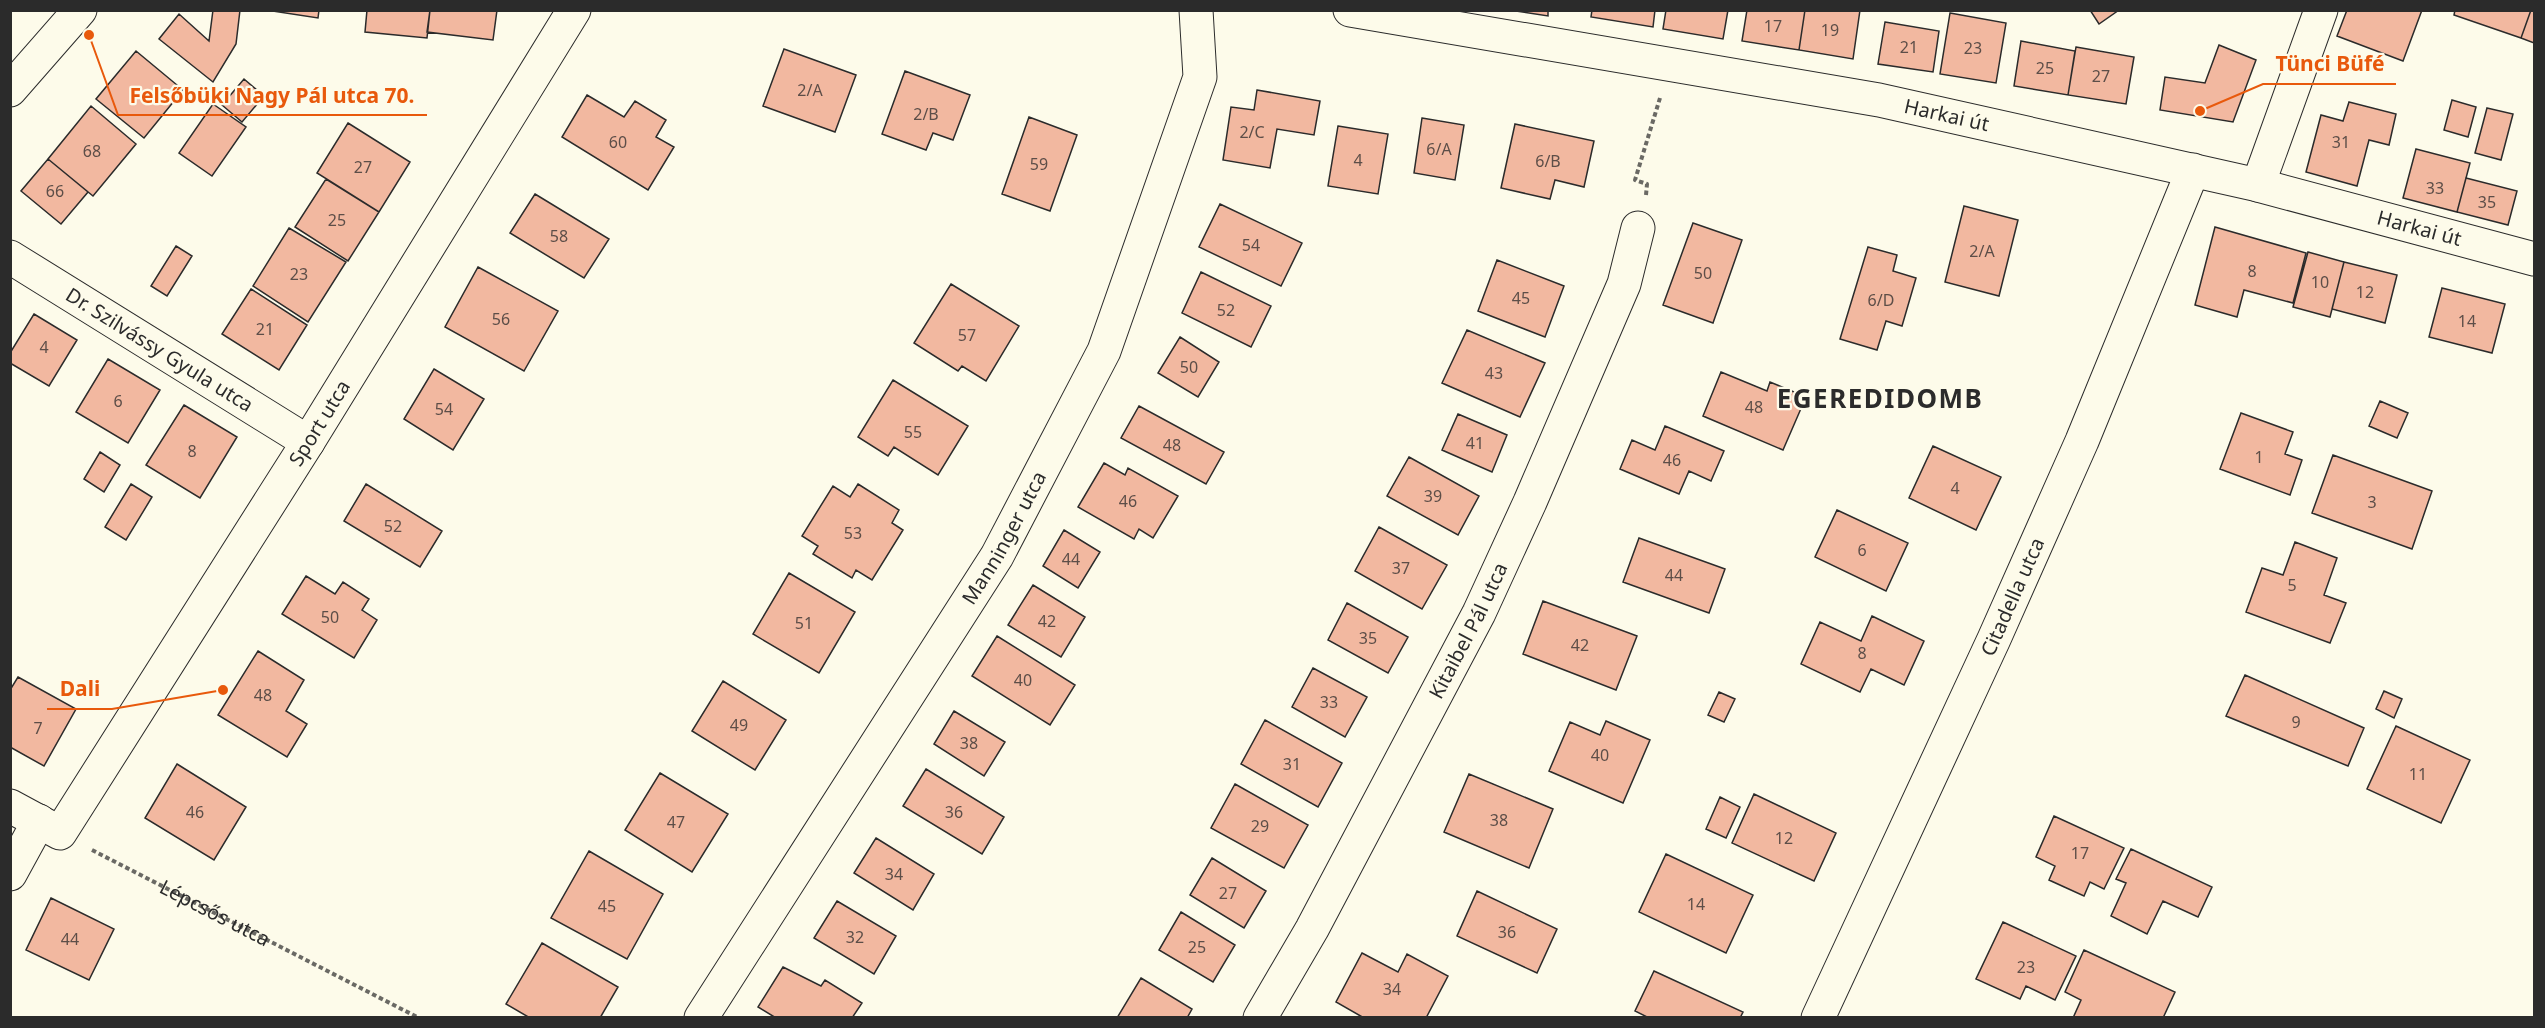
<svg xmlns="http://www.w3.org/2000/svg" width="2545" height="1028" font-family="'Noto Sans',sans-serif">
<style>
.building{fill:#f2b8a0;stroke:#2b2b2b;stroke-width:1.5}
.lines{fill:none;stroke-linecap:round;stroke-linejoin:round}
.street-casing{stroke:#2b2b2b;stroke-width:35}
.secondary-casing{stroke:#2b2b2b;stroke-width:35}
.path{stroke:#6a6964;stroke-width:4;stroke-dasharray:4.5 3;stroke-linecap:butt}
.street{stroke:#fdfbea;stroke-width:33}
.secondary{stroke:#fdfbea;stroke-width:33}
.labels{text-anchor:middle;stroke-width:4.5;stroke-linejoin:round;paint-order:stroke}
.number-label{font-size:16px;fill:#5d4e48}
.street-label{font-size:20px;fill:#2b2b2b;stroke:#fdfbea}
.district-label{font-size:26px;font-weight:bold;letter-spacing:1.5px;fill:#2b2b2b;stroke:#fdfbea}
.leader{fill:none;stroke:#e8590c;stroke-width:2}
.callout-dot{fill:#e8590c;stroke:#fdfbea;stroke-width:2}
.callout-label{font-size:21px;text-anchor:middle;font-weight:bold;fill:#e8590c;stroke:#fdfbea;stroke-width:4.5;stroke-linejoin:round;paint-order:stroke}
</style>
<rect width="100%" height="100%" fill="#fdfbea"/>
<!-- building -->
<path class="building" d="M213 10H240L236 44 213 82 159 39 179 14 209 41Z
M266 10H319L318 18Z
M367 10H430L427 38 365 32Z
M430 10H497L493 40 427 32Z
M1509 10H1548V16Z
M1592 10H1655L1653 27 1591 17Z
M1666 10H1728L1723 39 1663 29Z
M1747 10H1805L1799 50 1742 41Z
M1805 10H1860L1853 59 1799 50Z
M2090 10H2119L2099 24Z
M2347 10H2422L2403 61 2337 36Z
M2455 10H2531L2521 38 2454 15Z
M2531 10H2534V43L2521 38Z
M1950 13 2006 23 1996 83 1940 74Z
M1885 22 1939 31 1933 72 1878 64Z
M2021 41 2075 51 2068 95 2014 86Z
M2219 45 2256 60 2233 122 2160 110 2165 77 2205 83Z
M2076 47 2134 57 2126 104 2068 95Z
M784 49 856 75 835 132 763 106Z
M136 51 183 90 144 138 96 99Z
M905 71 970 95 953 140 933 133 926 150 882 134Z
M244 79 264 96 242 122 222 105Z
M1257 90 1320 101 1314 135 1277 129 1270 168 1223 160 1231 107 1254 110Z
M587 95 624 117 635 101 666 120 656 137 674 147 648 190 562 137Z
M2452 100 2476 107 2468 137 2444 130Z
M2349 102 2396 114 2389 145 2369 140 2357 186 2306 172 2321 115 2343 121Z
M213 104 246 127 212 176 179 153Z
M91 106 136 144 93 196 48 159Z
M2487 108 2513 114 2501 160 2475 153Z
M1029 117 1077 135 1050 211 1002 194Z
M1422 118 1464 125 1455 180 1414 173Z
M348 123 410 162 379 212 317 173Z
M1515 124 1594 141 1584 187 1555 180 1550 199 1501 188Z
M1338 126 1388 134 1378 194 1328 186Z
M2416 149 2470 163 2457 212 2403 198Z
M48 159 88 192 61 224 21 191Z
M2466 178 2517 191 2508 225 2457 212Z
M326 179 379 212 348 261 295 227Z
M535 194 609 239 584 278 510 233Z
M1220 204 1302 243 1281 286 1199 247Z
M1964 206 2018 220 1999 296 1945 282Z
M1693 223 1742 240 1713 323 1663 305Z
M2215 227 2306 253 2293 303 2244 290 2237 317 2195 305Z
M289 228 346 262 308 322 253 286Z
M176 246 192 256 167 296 151 286Z
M1868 247 1897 255 1893 271 1916 278 1902 326 1886 321 1877 350 1840 339Z
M2308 252 2344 262 2330 317 2293 307Z
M1497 260 1564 286 1545 337 1478 311Z
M2344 262 2397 275 2385 323 2332 309Z
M478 267 558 311 524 371 445 327Z
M1201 272 1271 306 1251 347 1182 313Z
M951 284 1019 326 986 381 962 366 958 371 914 343Z
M2442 288 2505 304 2492 353 2429 337Z
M251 289 307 325 279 370 222 334Z
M34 314 77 340 49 386 10 363V353Z
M1467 330 1545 363 1520 417 1442 383Z
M1180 337 1219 362 1198 397 1158 373Z
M108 359 160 390 128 443 76 412Z
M434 369 484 399 453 450 404 419Z
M1721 372 1767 391 1770 382 1806 397 1783 450 1703 416Z
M893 380 968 426 938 475 894 447 888 456 858 437Z
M2380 401 2408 413 2397 438 2369 426Z
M184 405 237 437 200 498 146 465Z
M1139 406 1224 452 1206 484 1121 438Z
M2241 413 2293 432 2285 454 2302 460 2290 495 2220 469Z
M1458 414 1507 435 1492 472 1442 450Z
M1665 426 1724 451 1711 481 1689 471 1679 494 1620 469 1632 440 1655 450Z
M1933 446 2001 477 1976 530 1909 498Z
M100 452 120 465 104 492 84 479Z
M2333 455 2432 491 2412 549 2312 513Z
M1409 457 1479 496 1458 535 1387 496Z
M1104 463 1125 475 1128 468 1178 496 1153 538 1139 529 1134 539 1078 507Z
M131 484 152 497 126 540 105 527Z
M366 484 442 531 420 567 344 521Z
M858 484 899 510 892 523 903 530 872 580 856 570 852 578 813 554 818 546 802 536 833 486 850 497Z
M1837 510 1908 543 1886 591 1815 557Z
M1379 527 1447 565 1422 609 1355 571Z
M1064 530 1100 552 1078 588 1043 566Z
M1639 538 1725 569 1709 613 1623 582Z
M2295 542 2337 558 2324 595 2346 603 2330 643 2246 612 2262 568 2283 575Z
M789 573 855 612 819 673 753 634Z
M306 576 335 594 343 582 369 599 362 610 377 620 354 658 282 614Z
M1033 585 1085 617 1061 657 1008 625Z
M1543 601 1637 636 1616 690 1523 654Z
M1347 603 1408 637 1388 673 1328 640Z
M1872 616 1924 641 1904 685 1871 669 1860 692 1801 664 1820 622 1861 641Z
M997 636 1075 685 1050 725 972 676Z
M258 651 304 680 286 711 307 724 287 757 218 715Z
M1313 668 1367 697 1345 737 1292 707Z
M2245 675 2364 728 2348 766 2226 716Z
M18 677 76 709 44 766 10 747V690Z
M723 681 786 720 755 770 692 731Z
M2384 691 2402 699 2394 718 2376 709Z
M1719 692 1735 699 1724 722 1708 715Z
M954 711 1005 742 984 776 934 744Z
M1265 720 1342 763 1318 807 1241 764Z
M1606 721 1650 740 1623 803 1549 771 1570 722 1600 735Z
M2396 726 2470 760 2441 823 2367 789Z
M177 764 246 807 214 860 145 818Z
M926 769 1004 817 982 854 903 806Z
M660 773 728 814 692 872 625 830Z
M1469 774 1553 809 1529 868 1444 832Z
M1235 784 1308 825 1284 868 1211 828Z
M1754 794 1836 833 1814 881 1732 843Z
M1720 797 1740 807 1726 838 1706 829Z
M2054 816 2124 848 2104 889 2090 882 2084 896 2049 880 2055 866 2036 857Z
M876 838 934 874 913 910 854 873Z
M2131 849 2212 887 2198 917 2163 901 2147 934 2111 916 2126 883 2116 879Z
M589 851 663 894 627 959 551 918Z
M1666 854 1753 895 1726 953 1639 912Z
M1212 858 1266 891 1244 928 1190 895Z
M1477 891 1557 929 1537 973 1457 936Z
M51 898 114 929 89 980 26 950Z
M837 901 896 936 874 974 814 938Z
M1181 912 1235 945 1213 982 1159 950Z
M2003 922 2076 956 2055 1000 2026 986 2020 999 1976 979Z
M542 943 618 987 600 1018H530L506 1004Z
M2084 950 2175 992 2163 1018H2073L2081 1000 2065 992Z
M1362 953 1398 972 1407 954 1448 976 1426 1018H1364L1336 1002Z
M783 967 821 986 825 980 862 1003 852 1018H776L758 1007Z
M1654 971 1743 1012 1740 1018H1649L1635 1011Z
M1141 978 1192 1009 1187 1018H1117Z"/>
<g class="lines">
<defs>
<g id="street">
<path id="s2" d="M1350 10 1879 100 2258 185 2534 259"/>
<path d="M2258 185 2321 10"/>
<path id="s3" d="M10 257 308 442"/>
<path id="s4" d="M10 806 60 833 308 442 574 10"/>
<path d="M10 874 39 821"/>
<path id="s5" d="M701 1018 997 556 1104 351 1200 77 1196 10"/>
<path id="s6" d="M1260 1018 1312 929 1479 613 1530 502 1624 284 1638 228"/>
<path id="s7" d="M1818 1018 1994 639 2082 441 2193 170"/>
</g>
<path id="secondary" d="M10 90 80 10"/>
</defs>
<!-- street casing -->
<use href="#street" class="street-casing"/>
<!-- secondary casing -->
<use href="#secondary" class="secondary-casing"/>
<!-- path -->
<g class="path">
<path d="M1646 195 1647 184 1635 180 1660 98"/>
<path id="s1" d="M92 850 419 1018"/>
</g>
<!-- street -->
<use href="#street" class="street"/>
<!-- secondary -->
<use href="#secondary" class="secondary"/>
</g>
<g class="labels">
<!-- number labels -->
<g class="number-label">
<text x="1773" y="32">17</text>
<text x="1830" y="36">19</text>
<text x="1909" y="53">21</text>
<text x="1973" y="54">23</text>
<text x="2045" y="74">25</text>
<text x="2101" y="82">27</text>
<text x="810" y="96">2/A</text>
<text x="926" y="120">2/B</text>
<text x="1252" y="138">2/C</text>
<text x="618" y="148">60</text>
<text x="2341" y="148">31</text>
<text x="1439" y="155">6/A</text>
<text x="92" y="157">68</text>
<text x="1358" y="166">4</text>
<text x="1548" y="167">6/B</text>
<text x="1039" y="170">59</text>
<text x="363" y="173">27</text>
<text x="2435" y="194">33</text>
<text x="55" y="197">66</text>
<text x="2487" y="208">35</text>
<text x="337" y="226">25</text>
<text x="559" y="242">58</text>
<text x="1251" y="251">54</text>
<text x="1982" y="257">2/A</text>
<text x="2252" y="277">8</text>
<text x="1703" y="279">50</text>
<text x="299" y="280">23</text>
<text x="2320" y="288">10</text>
<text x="2365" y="298">12</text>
<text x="1521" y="304">45</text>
<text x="1881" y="306">6/D</text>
<text x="1226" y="316">52</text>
<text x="501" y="325">56</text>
<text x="2467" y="327">14</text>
<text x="265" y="335">21</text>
<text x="967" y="341">57</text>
<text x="44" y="353">4</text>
<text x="1189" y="373">50</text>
<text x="1494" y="379">43</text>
<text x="118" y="407">6</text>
<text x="1754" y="413">48</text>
<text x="444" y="415">54</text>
<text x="913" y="438">55</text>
<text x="1475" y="449">41</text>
<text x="1172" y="451">48</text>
<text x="192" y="457">8</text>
<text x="2259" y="463">1</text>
<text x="1672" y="466">46</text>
<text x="1955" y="494">4</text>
<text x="1433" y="502">39</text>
<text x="1128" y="507">46</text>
<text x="2372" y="508">3</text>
<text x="393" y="532">52</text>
<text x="853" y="539">53</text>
<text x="1862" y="556">6</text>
<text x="1071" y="565">44</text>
<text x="1401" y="574">37</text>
<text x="1674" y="581">44</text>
<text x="2292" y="591">5</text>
<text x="330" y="623">50</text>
<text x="1047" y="627">42</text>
<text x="804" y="629">51</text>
<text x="1368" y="644">35</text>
<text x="1580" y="651">42</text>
<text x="1862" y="659">8</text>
<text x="1023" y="686">40</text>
<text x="263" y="701">48</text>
<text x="1329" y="708">33</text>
<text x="2296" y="728">9</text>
<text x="739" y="731">49</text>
<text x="38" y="734">7</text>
<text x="969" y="749">38</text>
<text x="1600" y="761">40</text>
<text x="1292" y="770">31</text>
<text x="2418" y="780">11</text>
<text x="195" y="818">46</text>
<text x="954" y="818">36</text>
<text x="1499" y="826">38</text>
<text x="676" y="828">47</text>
<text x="1260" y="832">29</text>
<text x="1784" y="844">12</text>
<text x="2080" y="859">17</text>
<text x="894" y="880">34</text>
<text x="1228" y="899">27</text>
<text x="1696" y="910">14</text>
<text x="607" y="912">45</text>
<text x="1507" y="938">36</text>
<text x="855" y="943">32</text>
<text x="70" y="945">44</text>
<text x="1197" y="953">25</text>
<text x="2026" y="973">23</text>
<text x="1392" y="995">34</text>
</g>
<!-- street labels -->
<g class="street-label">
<text dy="7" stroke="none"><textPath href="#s2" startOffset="606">Harkai út</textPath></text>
<text dy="7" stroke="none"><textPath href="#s2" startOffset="1092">Harkai út</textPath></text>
<text dy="7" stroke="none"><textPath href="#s3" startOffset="176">Dr. Szilvássy Gyula utca</textPath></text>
<text dy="7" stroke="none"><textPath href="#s4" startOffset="542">Sport utca</textPath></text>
<text dy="7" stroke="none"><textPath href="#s5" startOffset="568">Manninger utca</textPath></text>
<text dy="7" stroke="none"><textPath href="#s7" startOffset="464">Citadella utca</textPath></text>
<text dy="7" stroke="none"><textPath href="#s6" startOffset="440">Kitaibel Pál utca</textPath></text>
<text dy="7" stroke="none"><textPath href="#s1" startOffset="138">Lépcsős utca</textPath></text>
</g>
<!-- district labels -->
<g class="district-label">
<text x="1880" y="408">EGEREDIDOMB</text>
</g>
</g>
<!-- callouts -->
<path class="leader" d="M2200 111L2263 84H2396M89 35L118 115H427M223 690L112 709H47"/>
<g class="callout-dot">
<circle cx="2200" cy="111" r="6"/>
<circle cx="89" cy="35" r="6"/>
<circle cx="223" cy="690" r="6"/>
</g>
<g class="callout-label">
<text x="2330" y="71">Tünci Büfé</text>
<text x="272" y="103">Felsőbüki Nagy Pál utca 70.</text>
<text x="80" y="696">Dali</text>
</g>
<!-- border -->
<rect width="2545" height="1028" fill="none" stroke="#2b2b2b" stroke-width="24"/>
</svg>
